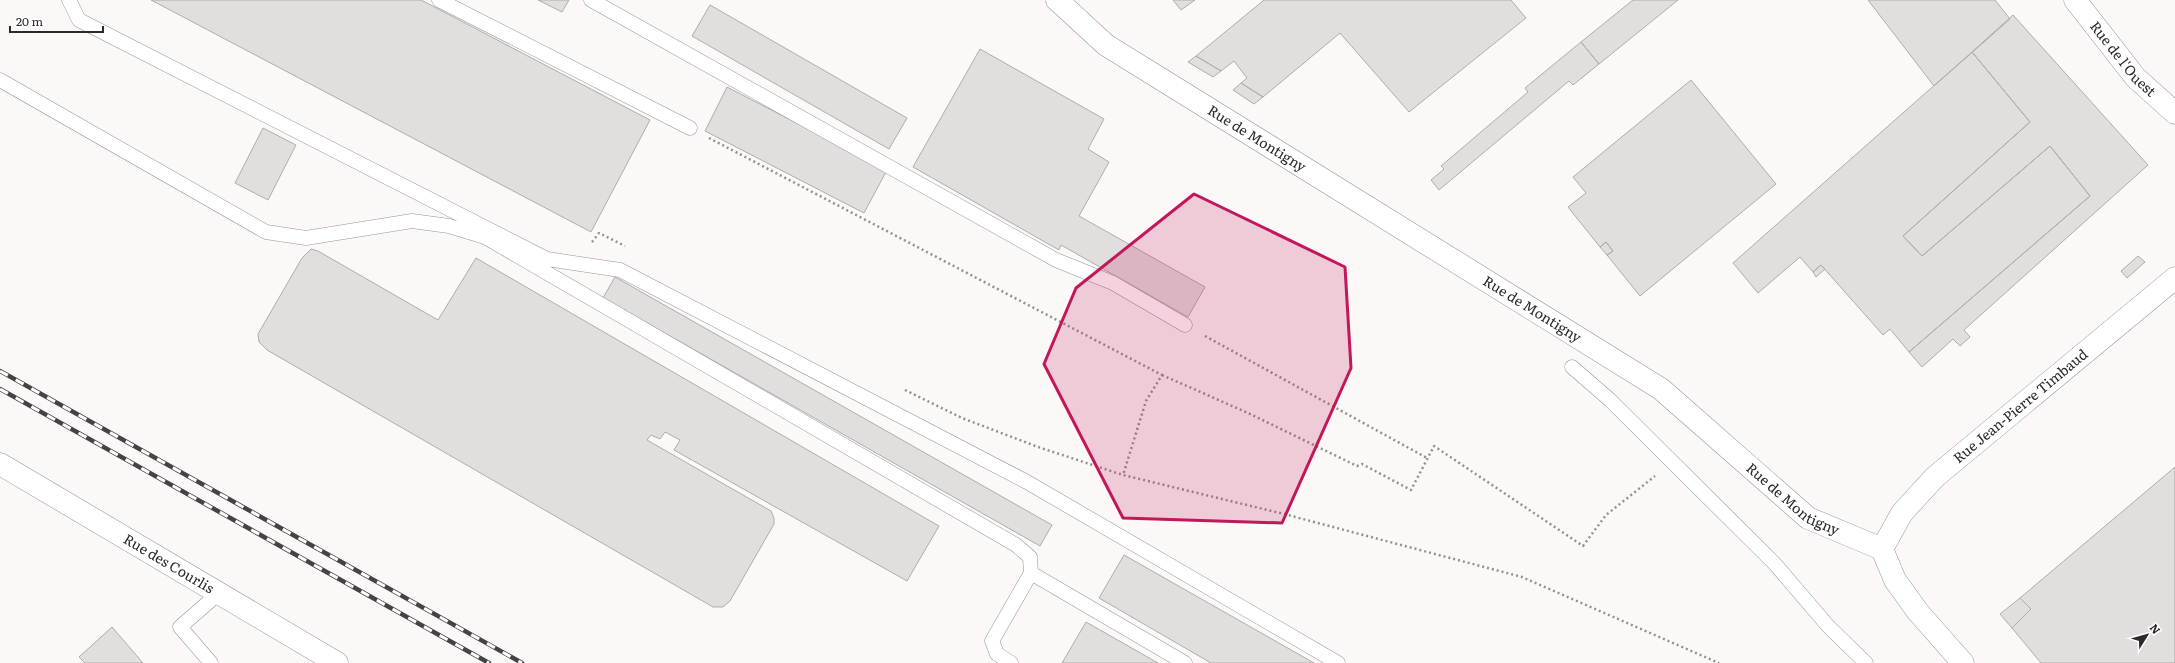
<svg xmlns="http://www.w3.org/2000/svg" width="2175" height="663" font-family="Literata,serif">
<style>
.building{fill:#e2dedd;stroke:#b0acab}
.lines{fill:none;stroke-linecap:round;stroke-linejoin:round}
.service-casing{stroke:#989594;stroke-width:15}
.minor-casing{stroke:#989594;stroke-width:23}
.path{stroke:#939090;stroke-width:2.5;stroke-dasharray:2 3;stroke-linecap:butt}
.service{stroke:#fff;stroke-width:14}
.minor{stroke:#fff;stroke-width:22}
.rail-casing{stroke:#454343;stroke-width:4.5}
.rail{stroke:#fff;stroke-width:3;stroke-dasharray:9;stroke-linecap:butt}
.marked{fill:#c2185b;fill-opacity:0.2;stroke:#c2185b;stroke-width:3;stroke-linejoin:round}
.labels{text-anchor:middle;stroke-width:4;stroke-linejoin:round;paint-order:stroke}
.street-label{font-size:14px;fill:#2b2929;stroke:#fff}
</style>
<rect width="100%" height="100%" fill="#fbf8f7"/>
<!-- building -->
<path class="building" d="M151 0H421L650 120 591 232Z
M538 0H569L562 12Z
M1173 0H1195L1181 10Z
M1264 0H1511L1526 18 1409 112 1340 33 1263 97 1241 83 1247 78 1234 61 1221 71 1196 56Z
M1633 0H1678L1599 64 1581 42Z
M1868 0H1995L2010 19 1934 86Z
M710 5 907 118 889 149 692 36Z
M2013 15 2148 165 1964 330 1970 337 1960 346 1953 339 1922 367 1909 352 2090 196 2050 146 1922 256 1903 236 2030 122 1972 52Z
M1581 42 1599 64 1573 85 1569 81 1439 190 1431 180 1444 169 1441 166 1528 92 1525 88Z
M980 49 1104 119 1088 149 1109 162 1079 216 1205 287 1188 317 1061 245 1059 250 913 167Z
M1972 52 2030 122 1903 236 1922 256 2050 146 2090 196 1909 352 1890 329 1883 335 1821 265 1813 272 1800 257 1758 293 1733 263Z
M1196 56 1221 71 1213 77 1188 62Z
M1691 80 1776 184 1640 296 1607 255 1613 251 1606 242 1600 247 1568 207 1586 193 1573 177Z
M1241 83 1263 97 1254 104 1233 90Z
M727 87 887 170 864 213 705 131Z
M263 128 296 145 268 200 235 183Z
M1606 242 1613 251 1607 255 1600 247Z
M311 249 318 251 438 320 476 258 939 526 907 581 674 450 680 440 665 432 660 439 651 435 647 440 771 511 774 518V524L730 601 723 607H713L267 350 259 342 258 334 302 258Z
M2138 256 2145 262 2127 278 2121 271Z
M1821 265 1825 269 1816 277 1813 272Z
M615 277 1052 525 1040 546 603 298Z
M2175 467V663H2041L2012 628 2031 609 2020 598Z
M1124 555 1314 663H1211L1099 598Z
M2020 598 2031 609 2012 628 2000 614Z
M1086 622 1158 663H1062Z
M112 627 143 663H85L79 657Z"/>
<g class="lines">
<defs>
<path id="service" d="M69 0 79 20 547 259 620 270 1027 482 1338 663
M439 0 690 128
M591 0 1056 260 1113 283 1185 325
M0 80 266 232 306 238 412 221 449 226 485 237 1016 545 1030 557 1031 573 992 641 997 654 1011 663
M1572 367 1610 400 1775 564 1828 626 1866 663
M1031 573 1185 663
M211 663 180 627 219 593"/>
<g id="minor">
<path id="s1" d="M1057 0 1106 45 1661 389 1808 518 1882 549 1895 580 1918 612 1963 663"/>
<path id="s2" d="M2075 0 2136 78 2175 113"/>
<path id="s3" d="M0 464 337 663"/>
<path id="s4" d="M1882 549 1902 513 1935 477 2175 278"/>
</g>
</defs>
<!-- service casing -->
<use href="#service" class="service-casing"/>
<!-- minor casing -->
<use href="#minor" class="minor-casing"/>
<!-- path -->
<path class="path" d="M709 138 1162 375 1146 401 1123 475
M592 242 599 233 625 246
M1205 336 1427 458
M1162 375 1248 413 1357 466 1362 464 1411 490 1434 446 1583 546 1606 515 1655 476
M905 390 962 418 1038 447 1123 475 1284 514 1522 577 1719 663"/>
<!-- service -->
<use href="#service" class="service"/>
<!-- minor -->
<use href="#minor" class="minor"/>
<defs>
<path id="rail" d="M0 371 522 663
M0 389 489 663"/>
</defs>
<!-- rail casing -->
<use href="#rail" class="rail-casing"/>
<!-- rail -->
<use href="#rail" class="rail"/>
</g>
<!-- marked area -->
<path class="marked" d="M1194 194 1345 267 1351 368 1282 523 1123 518 1044 364 1076 288Z"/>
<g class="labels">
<!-- street labels -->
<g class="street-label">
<text dy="5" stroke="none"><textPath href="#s2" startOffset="76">Rue de l'Ouest</textPath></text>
<text dy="5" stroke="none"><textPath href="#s1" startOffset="244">Rue de Montigny</textPath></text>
<text dy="5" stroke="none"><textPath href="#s1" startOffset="568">Rue de Montigny</textPath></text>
<text dy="5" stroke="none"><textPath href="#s4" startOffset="201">Rue Jean-Pierre Timbaud</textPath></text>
<text dy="5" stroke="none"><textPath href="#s1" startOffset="892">Rue de Montigny</textPath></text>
<text dy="5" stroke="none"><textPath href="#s3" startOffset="196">Rue des Courlis</textPath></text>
</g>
</g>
<!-- north arrow -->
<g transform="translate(2147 635) rotate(53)" stroke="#ffffff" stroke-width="3" paint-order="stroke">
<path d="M0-3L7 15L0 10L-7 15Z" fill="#2b2929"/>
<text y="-6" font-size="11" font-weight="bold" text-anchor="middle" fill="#2b2929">N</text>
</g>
<!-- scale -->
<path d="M10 26v6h93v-6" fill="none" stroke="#2b2929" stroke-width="2"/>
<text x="16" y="26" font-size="12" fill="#2b2929" stroke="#ffffff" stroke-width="3" paint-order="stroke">20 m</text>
</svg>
